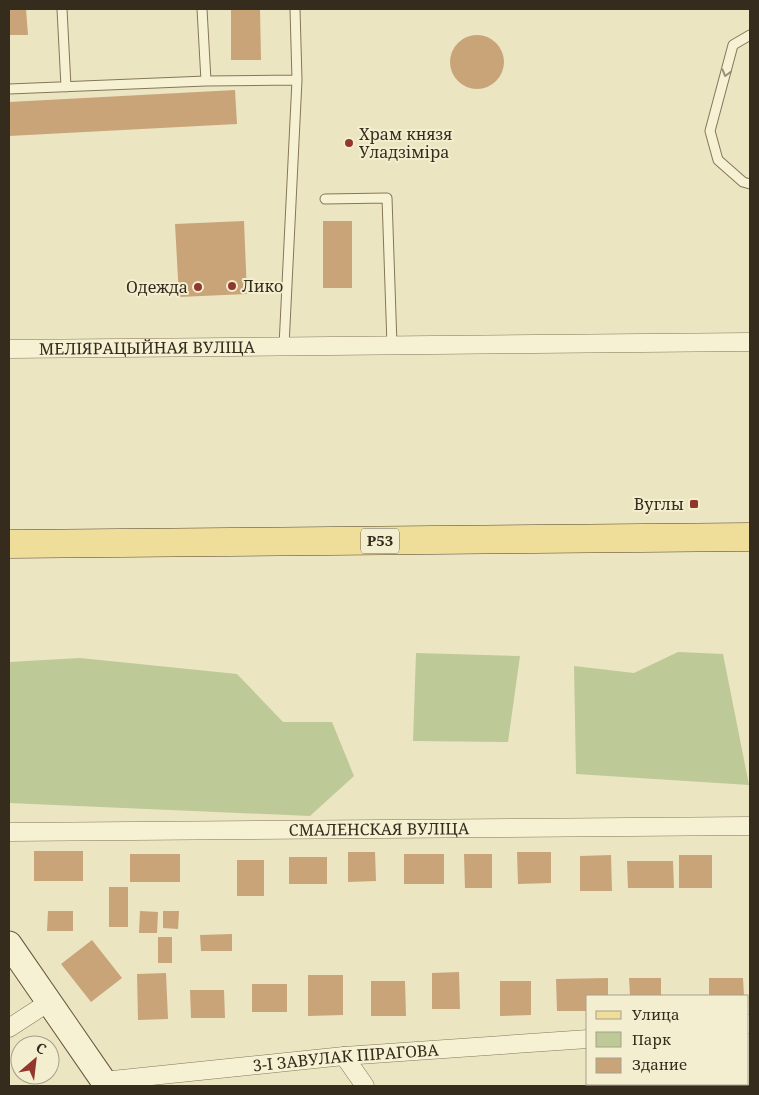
<svg xmlns="http://www.w3.org/2000/svg" width="759" height="1095" font-family="'Noto Serif',serif">
<style>
.green{fill:#bdc996}
.building{fill:#c9a479}
.lines{fill:none;stroke-linecap:round;stroke-linejoin:round}
.service-casing{stroke:#85765a;stroke-width:11}
.minor-casing{stroke:#85765a;stroke-width:19}
.secondary-casing{stroke:#67573d;stroke-width:27}
.primary-casing{stroke:#53442e;stroke-width:29}
.service{stroke:#f7f1d4;stroke-width:9}
.minor{stroke:#f7f1d4;stroke-width:18}
.secondary{stroke:#f7f1d4;stroke-width:25}
.primary{stroke:#eede9a;stroke-width:28}
.oneway{stroke:#968e78}
.poi-dot{fill:#91382c;stroke:#f4eed1;stroke-width:2}
.labels{text-anchor:middle;stroke-width:4;stroke-linejoin:round;paint-order:stroke}
.shield{fill:#f4eed1;stroke:#6e6653;stroke-width:1}
.shield-label{font-size:15px;font-weight:bold;fill:#352c1d}
.poi-label{font-size:16px;fill:#352c1d;stroke:#f4eed1;text-anchor:start}
.street-label{font-size:16px;fill:#352c1d;stroke:#f4eed1}
</style>
<rect width="100%" height="100%" fill="#ece5c2"/>
<!-- green -->
<path class="green" d="M678 652 723 654 749 785 576 774 574 666 634 673Z
M416 653 520 656 508 742 413 741Z
M80 658 237 674 283 722H332L354 776 310 816 9 803V662Z"/>
<!-- building -->
<path class="building" d="M9 9H26L28 35H9Z
M231 9H260L261 60H231Z
M450 62a27 27 0 1 1 54 0a27 27 0 1 1-54 0Z
M235 90 237 124 9 136V102Z
M244 221 247 294 179 297 175 224Z
M323 221H352V288H323Z
M34 851H83V881H34Z
M348 852H375L376 881 348 882Z
M517 852H551V883L518 884Z
M130 854H180V882H130Z
M404 854H444V884H404Z
M464 854H492V888H465Z
M611 855 612 891H580V856Z
M679 855H712V888H679Z
M289 857H327V884H289Z
M237 860H264V896H237Z
M627 861H673L674 888H628Z
M109 887H128V927H109Z
M48 911H73V931H47Z
M140 911 158 912 157 933H139Z
M163 911H179L178 929 163 928Z
M232 934V951H201L200 935Z
M158 937H172V963H158Z
M92 940 122 978 91 1002 61 964Z
M459 972 460 1009H432V973Z
M166 973 168 1019 138 1020 137 974Z
M308 975H343V1015L308 1016Z
M608 978V996H588V1011H557L556 979Z
M629 978H661V996H630Z
M709 978H743L744 996H709Z
M371 981H405L406 1016H371Z
M500 981H531V1015L500 1016Z
M252 984H287V1012H252Z
M190 990H224L225 1018H191Z"/>
<g class="lines">
<defs>
<path id="service" d="M62 9 66 87
M202 9 206 81
M750 35 733 45 710 131 718 160 743 182 750 184
M9 89 206 81 297 80
M325 199 387 198 392 345
M284 346 297 80 295 9"/>
<g id="minor">
<path id="s1" d="M9 349 750 342"/>
<path id="s2" d="M9 832 750 826"/>
<path d="M748 1024H750"/>
<path d="M9 1028 49 1002"/>
<path d="M344 1056 365 1086"/>
<path id="s3" d="M103 1081 344 1056 588 1039"/>
<path d="M641 1084 643 1086"/>
</g>
<path id="secondary" d="M9 944 107 1086"/>
<path id="primary" d="M9 544 750 537"/>
</defs>
<!-- service casing -->
<use href="#service" class="service-casing"/>
<!-- minor casing -->
<use href="#minor" class="minor-casing"/>
<!-- secondary casing -->
<use href="#secondary" class="secondary-casing"/>
<!-- primary casing -->
<use href="#primary" class="primary-casing"/>
<!-- service -->
<use href="#service" class="service"/>
<!-- minor -->
<use href="#minor" class="minor"/>
<!-- secondary -->
<use href="#secondary" class="secondary"/>
<!-- primary -->
<use href="#primary" class="primary"/>
</g>
<!-- one-way arrows -->
<defs><path id="oneway-chevron" d="M-2-3.5L2.5 0L-2 3.5" fill="none" stroke-width="1.6" stroke-linecap="round" stroke-linejoin="round" transform="scale(1.25)"/></defs>
<use class="oneway" href="#oneway-chevron" transform="translate(726 73) rotate(105)"/>
<!-- markers -->
<g class="poi-dot">
<circle cx="349" cy="143" r="5"/>
<circle cx="232" cy="286" r="5"/>
<circle cx="198" cy="287" r="5"/>
<rect x="689" y="499" width="10" height="10" rx="2.5"/>
</g>
<g class="labels">
<!-- shield labels -->
<rect class="shield" x="361" y="528.5" width="38" height="25" rx="4"/>
<g class="shield-label">
<text x="380" y="546">Р53</text>
</g>
<!-- poi labels -->
<g class="poi-label">
<text x="359" y="140">Храм князя<tspan x="359" dy="18">Уладзіміра</tspan></text>
<text x="242" y="292">Лико</text>
<text x="188" y="293" text-anchor="end">Одежда</text>
<text x="684" y="510" text-anchor="end">Вуглы</text>
</g>
<!-- street labels -->
<g class="street-label">
<text dy="6" stroke="none"><textPath href="#s1" startOffset="138">МЕЛІЯРАЦЫЙНАЯ ВУЛІЦА</textPath></text>
<text dy="6" stroke="none"><textPath href="#s2" startOffset="370">СМАЛЕНСКАЯ ВУЛІЦА</textPath></text>
<text dy="6" stroke="none"><textPath href="#s3" startOffset="244">3-І ЗАВУЛАК ПІРАГОВА</textPath></text>
</g>
</g>
<!-- border -->
<rect width="759" height="1095" fill="none" stroke="#352c1d" stroke-width="20"/>
<!-- legend -->
<rect x="586" y="995" width="162" height="90" fill="#f4eed1" stroke="#a8a089"/>
<rect x="596" y="1011" width="25" height="8" fill="#eede9a" stroke="#a8a089"/>
<text x="632" y="1020" font-size="15" fill="#352c1d">Улица</text>
<rect x="596" y="1032" width="25" height="15" fill="#bdc996" stroke="#a8a089"/>
<text x="632" y="1045" font-size="15" fill="#352c1d">Парк</text>
<rect x="596" y="1058" width="25" height="15" fill="#c9a479" stroke="#a8a089"/>
<text x="632" y="1070" font-size="15" fill="#352c1d">Здание</text>
<!-- north arrow -->
<g transform="translate(35 1060) rotate(28)"><circle r="24" fill="#f4eed1" stroke="#a8a089"/>
<path d="M0-4L9 19L0 12L-9 19Z" fill="#91382c"/>
<text y="-8" font-size="14" font-weight="bold" text-anchor="middle" fill="#352c1d">С</text>
</g>
</svg>
